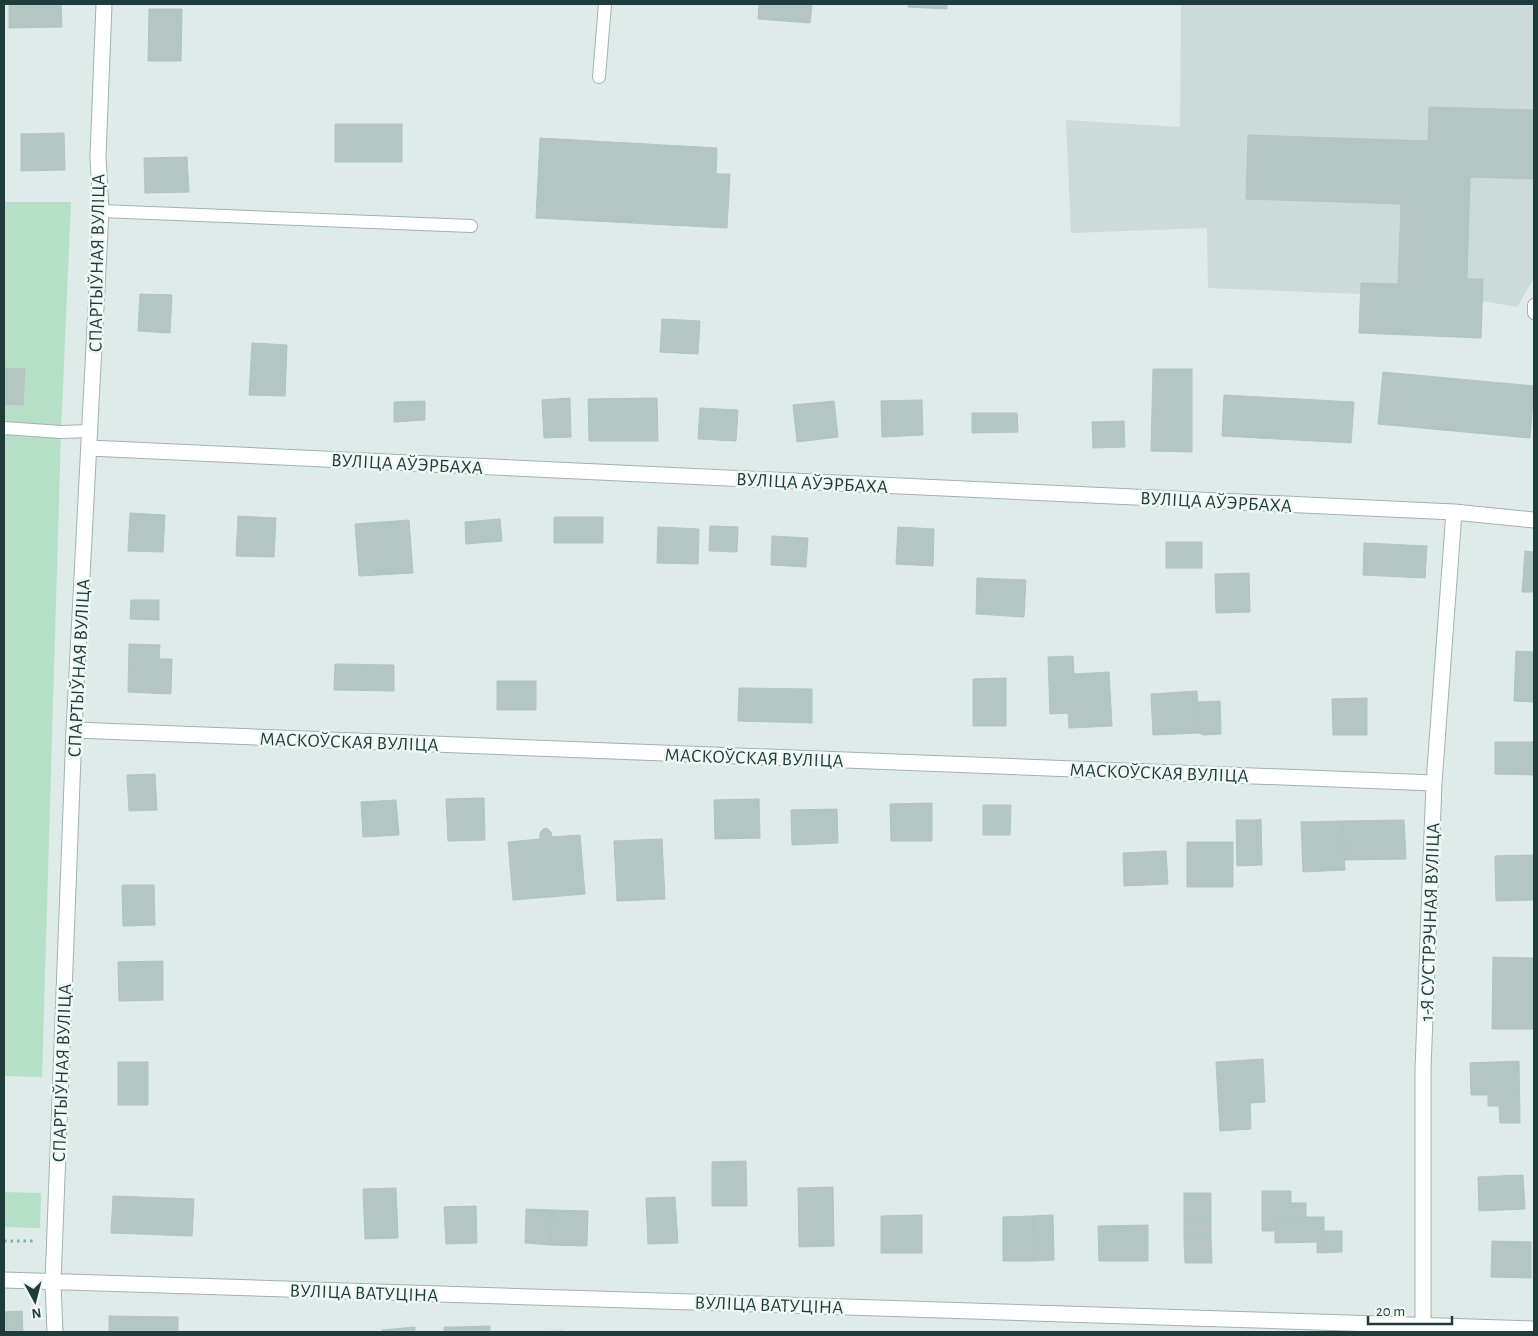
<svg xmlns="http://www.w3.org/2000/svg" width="1538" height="1336" font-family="'Alegreya Sans',sans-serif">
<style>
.built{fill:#ccdbd7}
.green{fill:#b5dfc7}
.building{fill:#b3c6c1;stroke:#b0c5c0}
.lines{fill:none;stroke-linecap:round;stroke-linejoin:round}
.lane-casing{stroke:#a1b3b0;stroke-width:14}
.street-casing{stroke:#a1b3b0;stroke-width:17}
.path{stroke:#7cb2aa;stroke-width:3;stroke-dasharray:2.5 4;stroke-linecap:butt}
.lane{stroke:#fff;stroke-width:12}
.street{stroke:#fff;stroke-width:15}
.labels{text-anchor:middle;stroke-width:5;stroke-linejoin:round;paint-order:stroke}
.street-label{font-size:19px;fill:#1e3c39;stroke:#eff8f5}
</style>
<rect width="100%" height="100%" fill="#deebe8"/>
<!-- built -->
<path class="built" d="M1181 4H1534V278L1517 307 1482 301 1481 338 1359 333 1360 294 1208 288 1207 228 1071 233 1066 120 1180 127Z"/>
<!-- green -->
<path class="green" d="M4 198 6 202H71L61 432 42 1077 4 1076Z
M4 1192 41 1193 40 1228 4 1227Z"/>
<!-- building -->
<path class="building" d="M9 4H61L62 27 9 28Z
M759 4H812L810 23 758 19Z
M908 4H947V9L908 7Z
M149 9H182L181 61H148Z
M1429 107 1534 110V179L1470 177 1467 279H1483L1481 338 1359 333 1361 283 1398 284 1401 204 1246 199 1248 135 1428 141Z
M335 124H402V162H335Z
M64 133 65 170 21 171V134Z
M540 138 717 148 716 174H730L727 228 536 218Z
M187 157 189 192 145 193 144 158Z
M140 294 172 295 170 333 138 331Z
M662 319 700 321 698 354 660 352Z
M252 343 287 345 285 396 249 395Z
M4 368 25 369 23 405 4 404Z
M1153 369H1192V452L1151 451Z
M1383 372 1534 386 1530 438 1378 424Z
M1224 395 1354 402 1351 443 1222 436Z
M570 398 571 437 544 438 542 400Z
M657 398 658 441H589L588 399Z
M922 400 923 435 882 437 881 401Z
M425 401V420L394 422V402Z
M834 401 838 437 797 442 793 405Z
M700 408 738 410 736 441 698 439Z
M972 413H1017L1018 432 972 433Z
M1124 421 1125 447 1093 448 1092 422Z
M130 513 165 515 163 552 128 551Z
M238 516 276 518 274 557 236 556Z
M554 517H603V543H554Z
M500 519 502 541 466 544 465 522Z
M409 520 413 573 359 576 355 524Z
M710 526 738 527 737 552 709 551Z
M658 527 699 529 698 564 657 563Z
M898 527 934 529 933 566 896 564Z
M772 536 808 538 806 567 771 565Z
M1166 542H1202V568H1166Z
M1364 543 1427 546 1425 578 1363 575Z
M1525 551 1534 552V592H1522Z
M1249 573 1250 612 1216 613 1215 574Z
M977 578 1026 580 1024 617 976 614Z
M131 600H159V620L130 619Z
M129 644 160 645 159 659H172L171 694 128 692Z
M1516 651 1534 652V702L1514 701Z
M1073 656 1074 674 1109 672 1112 726 1069 728 1068 713 1050 714 1048 657Z
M335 664 394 665V691L334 690Z
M1006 678V726H973V679Z
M497 681H536V710H497Z
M739 688 812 689V723L738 721Z
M1197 691 1199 733 1153 735 1151 694Z
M1367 698V735H1333L1332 699Z
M1220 701 1221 734 1204 735 1199 733 1197 702Z
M1495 742H1534V775L1495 774Z
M155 774 157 810 129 811 127 775Z
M484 798 485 840 448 841 446 799Z
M759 799 760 838 715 839 714 800Z
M396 800 399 835 363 837 361 802Z
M932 803V841H891L890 804Z
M983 805H1011L1010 835H983Z
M837 809 838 843 792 845 791 810Z
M1261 819 1262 865H1258L1257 820Z
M1236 820H1257L1258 865 1237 866Z
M1404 820 1406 859 1344 860 1343 821Z
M1343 821 1345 870 1303 872 1301 822Z
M547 828 551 832 552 837 580 835 585 894 513 900 508 842 540 839V833L543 829Z
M662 839 665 899 617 901 614 841Z
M1187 842H1233V887H1187Z
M1166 851 1168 884 1124 886 1123 853Z
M1534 855V900L1496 901 1495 856Z
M122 885H154L155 925 123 926Z
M1493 957 1534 958V1029H1492Z
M163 961V1000L119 1001 118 962Z
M1263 1059 1265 1102 1250 1103 1251 1129 1220 1131 1216 1062Z
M1519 1061 1520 1123H1500L1499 1106H1488V1095H1471L1470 1063Z
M118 1062H148V1105H118Z
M746 1161 747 1206H712V1162Z
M1523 1175 1525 1209 1479 1211 1478 1177Z
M833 1187 834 1246 799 1247 798 1188Z
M396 1188 398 1238 365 1239 363 1189Z
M1262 1191H1291V1203H1306V1217H1275V1231H1262Z
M1184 1193H1211V1217H1184Z
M113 1196 194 1199 192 1236 111 1233Z
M675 1197 678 1243 648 1244 646 1198Z
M476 1206 477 1243 446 1244 444 1207Z
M526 1209 552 1210 551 1245 525 1243Z
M552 1210 588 1211 587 1246 551 1245Z
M922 1215V1253H881V1216Z
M1053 1215 1054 1260 1034 1261 1033 1216Z
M1033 1216 1034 1261H1003V1217Z
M1184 1217H1211V1238L1184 1239Z
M1275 1217H1324V1242L1275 1243Z
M1148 1225V1261H1099L1098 1226Z
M1324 1231H1342V1252L1317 1253V1243L1324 1242Z
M1211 1238 1212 1263H1185L1184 1239Z
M1492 1241 1531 1242V1278L1491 1277Z
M22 1311 23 1332H4V1312Z
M109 1316 178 1317V1332H109Z
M490 1326V1332H457V1327Z
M415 1327V1332H382V1330Z
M444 1327H457V1332H444Z
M565 1331V1332H524Z"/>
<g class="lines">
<defs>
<path id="lane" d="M599 77 605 4
M101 211 471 226
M1534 305V313
M4 428 61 432 90 431"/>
<path id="street" d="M89 448 1454 512 1534 520
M74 730 1434 783
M4 1280 1534 1329
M55 1332 53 1283 74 730 101 211 98 157 104 4
M1423 1332V1069L1434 783 1454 512"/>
</defs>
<!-- lane casing -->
<use href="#lane" class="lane-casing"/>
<!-- street casing -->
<use href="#street" class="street-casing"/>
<!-- path -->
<path class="path" d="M4 1241H33"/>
<!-- lane -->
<use href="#lane" class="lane"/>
<!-- street -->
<use href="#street" class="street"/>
</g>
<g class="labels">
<!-- street labels -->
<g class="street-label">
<text transform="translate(96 263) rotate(-89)" y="7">СПАРТЫЎНАЯ ВУЛІЦА</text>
<text transform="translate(407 463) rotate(3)" y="7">ВУЛІЦА АЎЭРБАХА</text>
<text transform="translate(812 482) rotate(3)" y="7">ВУЛІЦА АЎЭРБАХА</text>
<text transform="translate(1216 501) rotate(3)" y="7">ВУЛІЦА АЎЭРБАХА</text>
<text transform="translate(78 668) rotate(-87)" y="7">СПАРТЫЎНАЯ ВУЛІЦА</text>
<text transform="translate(349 741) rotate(2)" y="7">МАСКОЎСКАЯ ВУЛІЦА</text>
<text transform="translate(754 757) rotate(2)" y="7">МАСКОЎСКАЯ ВУЛІЦА</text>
<text transform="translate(1159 772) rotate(2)" y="7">МАСКОЎСКАЯ ВУЛІЦА</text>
<text transform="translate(1429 922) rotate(-88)" y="7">1-Я СУСТРЭЧНАЯ ВУЛІЦА</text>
<text transform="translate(61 1073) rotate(-88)" y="7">СПАРТЫЎНАЯ ВУЛІЦА</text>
<text transform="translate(364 1292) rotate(2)" y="7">ВУЛІЦА ВАТУЦІНА</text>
<text transform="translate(769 1304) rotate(2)" y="7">ВУЛІЦА ВАТУЦІНА</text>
</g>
</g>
<!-- border -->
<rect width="1538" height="1336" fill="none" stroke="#1e3c39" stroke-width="10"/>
<!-- north arrow -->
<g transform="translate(35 1301) rotate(173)" stroke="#eff8f5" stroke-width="4" paint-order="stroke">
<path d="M0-4L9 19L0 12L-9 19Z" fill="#1e3c39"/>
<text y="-8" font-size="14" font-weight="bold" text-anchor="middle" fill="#1e3c39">N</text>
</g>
<!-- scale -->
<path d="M1368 1316v8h84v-8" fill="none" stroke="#1e3c39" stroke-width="2.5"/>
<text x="1376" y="1316" font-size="15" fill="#1e3c39" stroke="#eff8f5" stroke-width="4" paint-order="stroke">20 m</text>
</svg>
